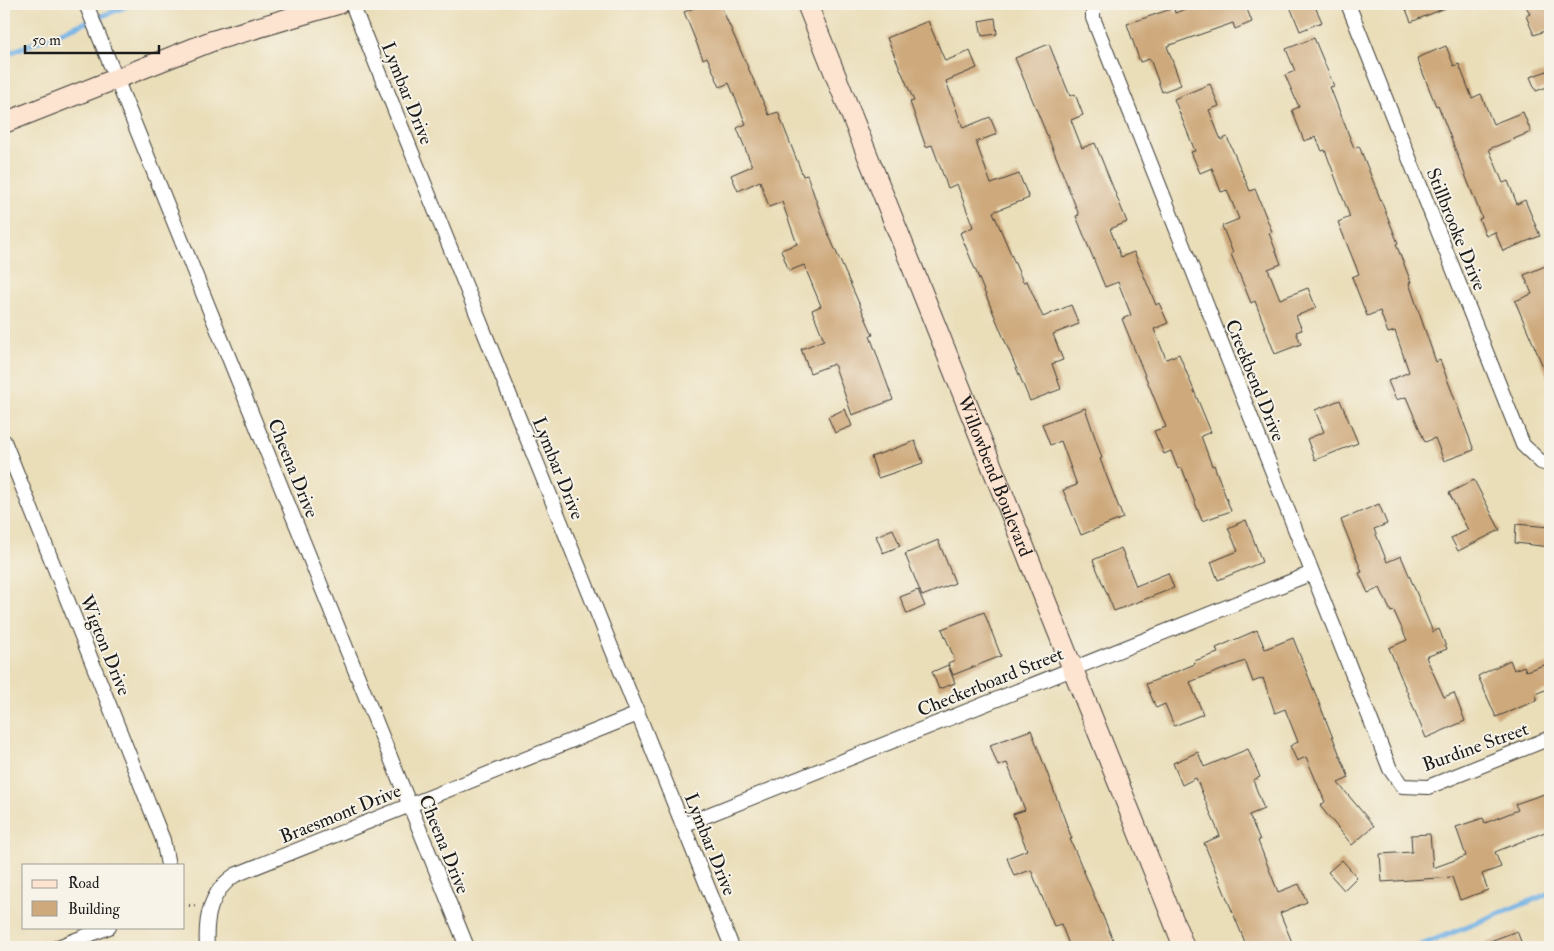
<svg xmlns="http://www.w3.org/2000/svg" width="1554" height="951" font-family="'IM FELL Double Pica',serif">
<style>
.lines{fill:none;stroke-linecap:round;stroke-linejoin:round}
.stream{stroke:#71b0e4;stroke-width:5.5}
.building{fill:#cea97c}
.minor-casing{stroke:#3b3934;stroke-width:16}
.secondary-casing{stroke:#3b3934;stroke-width:22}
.path{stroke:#3b3934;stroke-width:3;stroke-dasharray:1 4;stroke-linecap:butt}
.minor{stroke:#fff;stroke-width:14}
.secondary{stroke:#fde4d1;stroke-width:20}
.labels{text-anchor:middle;stroke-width:4;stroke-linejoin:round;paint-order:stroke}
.street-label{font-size:19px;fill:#1c1c1c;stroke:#f7f3e8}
</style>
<rect width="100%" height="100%" fill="#f7f3e8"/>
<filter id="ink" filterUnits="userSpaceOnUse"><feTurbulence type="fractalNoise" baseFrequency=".02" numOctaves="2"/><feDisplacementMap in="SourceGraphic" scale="10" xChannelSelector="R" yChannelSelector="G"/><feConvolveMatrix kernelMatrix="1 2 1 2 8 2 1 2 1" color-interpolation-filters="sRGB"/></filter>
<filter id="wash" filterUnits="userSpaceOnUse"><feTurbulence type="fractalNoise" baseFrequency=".0096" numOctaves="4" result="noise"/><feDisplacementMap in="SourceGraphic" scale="20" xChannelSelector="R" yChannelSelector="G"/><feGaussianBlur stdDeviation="1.12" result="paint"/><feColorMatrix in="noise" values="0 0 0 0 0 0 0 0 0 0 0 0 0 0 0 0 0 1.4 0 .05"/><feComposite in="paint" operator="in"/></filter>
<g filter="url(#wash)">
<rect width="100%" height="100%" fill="#eadeb9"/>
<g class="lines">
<!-- stream -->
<path class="stream" d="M4 55 132 4
M1417 947 1550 893"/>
</g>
<g id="blocks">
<!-- building -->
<path class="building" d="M704 4H720L769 115 778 112 803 176 807 175 827 231 873 335 870 336 893 400 852 415 834 364 810 373 801 349 824 340 812 310 821 306 804 265 789 271 781 250 797 244 782 202 769 207 760 181 738 191 731 175 752 166 737 128 746 124 729 83 720 87 707 57 703 59 684 12Z
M1197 4H1245L1252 22 1235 29 1233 23 1167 46 1181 85 1162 92 1150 59 1140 62 1127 24 1174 8 1175 13Z
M1289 4H1314L1322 22 1300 31Z
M1404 4H1455L1411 22Z
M1525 4H1550V29L1534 35 1526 16 1530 14Z
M995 18 997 34 982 36 979 21Z
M928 21 945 61 970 51 977 68 946 81 963 128 990 117 997 134 976 142 991 184 1019 174 1029 198 993 212 1023 282 1027 281 1043 317 1071 305 1079 324 1053 334 1063 360 1052 364 1061 389 1030 401 960 233 973 227 957 184 948 188 932 145 926 147 910 102 914 101 887 38Z
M1314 38 1334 86 1330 87 1354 148 1359 146 1398 243 1396 244 1411 282 1409 283 1436 362 1440 360 1474 450 1444 461 1435 438 1425 442 1406 397 1396 400 1388 381 1409 372 1395 331 1388 333 1380 311 1367 316 1352 277 1359 274 1338 222 1350 217 1325 150 1322 151 1316 137 1304 141 1292 110 1299 107 1285 75 1295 71 1286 49Z
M1049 44 1070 96 1075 94 1083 115 1071 120 1082 148 1095 143 1127 222 1110 229 1121 257 1134 252 1156 305 1159 303 1168 323 1154 329 1166 359 1179 354 1211 432 1201 436 1212 466 1214 465 1231 511 1202 521 1182 468 1178 469 1171 451 1164 454 1154 431 1166 427 1122 319 1131 315 1118 282 1105 287 1076 216 1079 215 1057 159 1015 58Z
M1446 46 1454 66 1459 64 1472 98 1481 94 1493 124 1523 112 1531 132 1489 149 1503 183 1508 181 1517 204 1525 200 1540 236 1503 251 1495 232 1486 236 1479 219 1482 218 1438 105 1436 106 1417 58Z
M1550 70V86L1536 91 1530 77Z
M1210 84 1219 106 1209 110 1221 140 1227 137 1250 191 1255 189 1272 232 1269 233 1281 264 1268 269 1280 299 1308 288 1316 308 1296 316 1302 330 1296 332 1301 344 1275 354 1255 301 1251 303 1231 254 1233 253 1222 226 1239 219 1227 190 1221 192 1212 168 1200 173 1191 152 1195 151 1174 99Z
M1550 264V383L1515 301 1532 294 1524 275Z
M1340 400 1358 443 1315 460 1307 439 1324 432 1315 410Z
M1085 408 1102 458 1100 459 1123 518 1081 535 1063 490 1077 485 1061 441 1050 445 1042 424Z
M845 409 852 426 835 433 828 417Z
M915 441 923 463 878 478 871 457Z
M1474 480 1500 530 1458 551 1451 538 1468 530 1449 493Z
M1379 504 1387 524 1374 529 1387 562 1401 556 1433 632 1439 629 1447 649 1426 657 1444 697 1454 693 1465 721 1426 738 1389 648 1407 640 1394 611 1391 612 1380 588 1368 593 1359 573 1362 572 1341 520Z
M1246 520 1262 562 1218 580 1211 562 1238 551 1228 528Z
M1516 524 1550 527V547L1515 543Z
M893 529 900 546 883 553 876 536Z
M938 540 955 583 922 596 905 554Z
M1121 548 1136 586 1168 573 1174 588 1114 611 1093 560Z
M918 590 925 606 907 614 900 597Z
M984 612 1001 656 953 675 948 663 955 660 942 629Z
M1257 630 1265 649 1293 638 1349 778 1338 783 1374 826 1352 845 1320 806 1325 802 1306 757 1297 761 1290 746 1298 742 1285 709 1275 713 1263 678 1253 682 1245 661 1190 682 1203 714 1174 726 1165 704 1156 708 1146 684 1195 664 1194 661 1218 653 1216 648Z
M1510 660 1514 670 1524 666 1526 671 1550 663V688L1535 694 1538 700 1496 717 1478 676Z
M948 665 955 683 939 689 932 672Z
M1031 730 1072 839H1070L1116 947H1070L1061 924 1054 926 1031 870 1014 876 1007 858 1027 850 1013 814 1025 810 1007 763 998 766 990 745Z
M1248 749 1260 777 1253 780 1264 809 1249 815 1260 840 1258 841 1278 892 1299 884 1307 902 1280 913 1294 947H1247L1204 843 1220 836 1196 778 1182 785 1173 763 1198 752 1204 767Z
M1550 792V830L1495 852 1501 867 1482 874 1488 890 1460 900 1452 877 1382 882 1380 854 1412 852 1411 835 1430 834 1433 868 1466 856 1456 827 1483 818 1485 823 1518 810 1515 804Z
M1342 860 1357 877 1344 890 1328 872Z
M1517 931 1523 947H1477V946Z"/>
</g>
</g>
<g filter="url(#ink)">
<use href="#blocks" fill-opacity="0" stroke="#3b3934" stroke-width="1"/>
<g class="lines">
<defs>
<path id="minor" d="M86 4 467 947
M352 4 732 947
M1093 4V18L1390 769 1402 786 1428 787 1550 738
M1348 4 1523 445 1541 462 1550 465
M4 441 163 840 168 865
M683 825 1312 573
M58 947 109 927
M207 947C205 918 210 892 235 875L638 714"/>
<g id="secondary">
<path id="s1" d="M807 4 1184 947"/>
<path d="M4 123 212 41 338 4"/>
</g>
</defs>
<!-- minor casing -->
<use href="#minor" class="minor-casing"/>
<!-- secondary casing -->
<use href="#secondary" class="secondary-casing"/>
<!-- path -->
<path class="path" d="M184 905 197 906"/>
<!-- minor -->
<use href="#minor" class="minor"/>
<!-- secondary -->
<use href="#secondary" class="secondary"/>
</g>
</g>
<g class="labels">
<!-- street labels -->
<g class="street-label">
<text transform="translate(408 93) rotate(68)" y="7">Lymbar Drive</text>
<text transform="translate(1457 229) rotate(68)" y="7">Stillbrooke Drive</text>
<text transform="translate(1256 380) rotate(68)" y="7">Creekbend Drive</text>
<text transform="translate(294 468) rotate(68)" y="7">Cheena Drive</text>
<text transform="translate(559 468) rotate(68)" y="7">Lymbar Drive</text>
<text dy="7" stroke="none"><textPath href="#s1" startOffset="508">Willowbend Boulevard</textPath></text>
<text transform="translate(106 645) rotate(68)" y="7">Wigton Drive</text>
<text transform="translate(990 681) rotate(-22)" y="7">Checkerboard Street</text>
<text transform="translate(1475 746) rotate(-20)" y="7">Burdine Street</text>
<text transform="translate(340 813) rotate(-22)" y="7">Braesmont Drive</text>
<text transform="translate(445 844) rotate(68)" y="7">Cheena Drive</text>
<text transform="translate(711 844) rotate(68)" y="7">Lymbar Drive</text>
</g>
</g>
<!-- margin -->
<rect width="1554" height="951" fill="none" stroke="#f7f3e8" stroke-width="20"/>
<!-- legend -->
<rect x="22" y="864" width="162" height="65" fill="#f7f3e8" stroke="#9f9d96"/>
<rect x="32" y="880" width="25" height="8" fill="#fde4d1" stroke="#9f9d96"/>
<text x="68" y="888" font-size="15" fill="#1c1c1c">Road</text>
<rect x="32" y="901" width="25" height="15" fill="#cea97c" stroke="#9f9d96"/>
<text x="68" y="914" font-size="15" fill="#1c1c1c">Building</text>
<!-- scale -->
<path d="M25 45v8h134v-8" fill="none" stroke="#1c1c1c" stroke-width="2.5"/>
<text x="32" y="45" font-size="15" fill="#1c1c1c" stroke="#f7f3e8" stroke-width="4" paint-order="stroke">50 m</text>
</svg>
